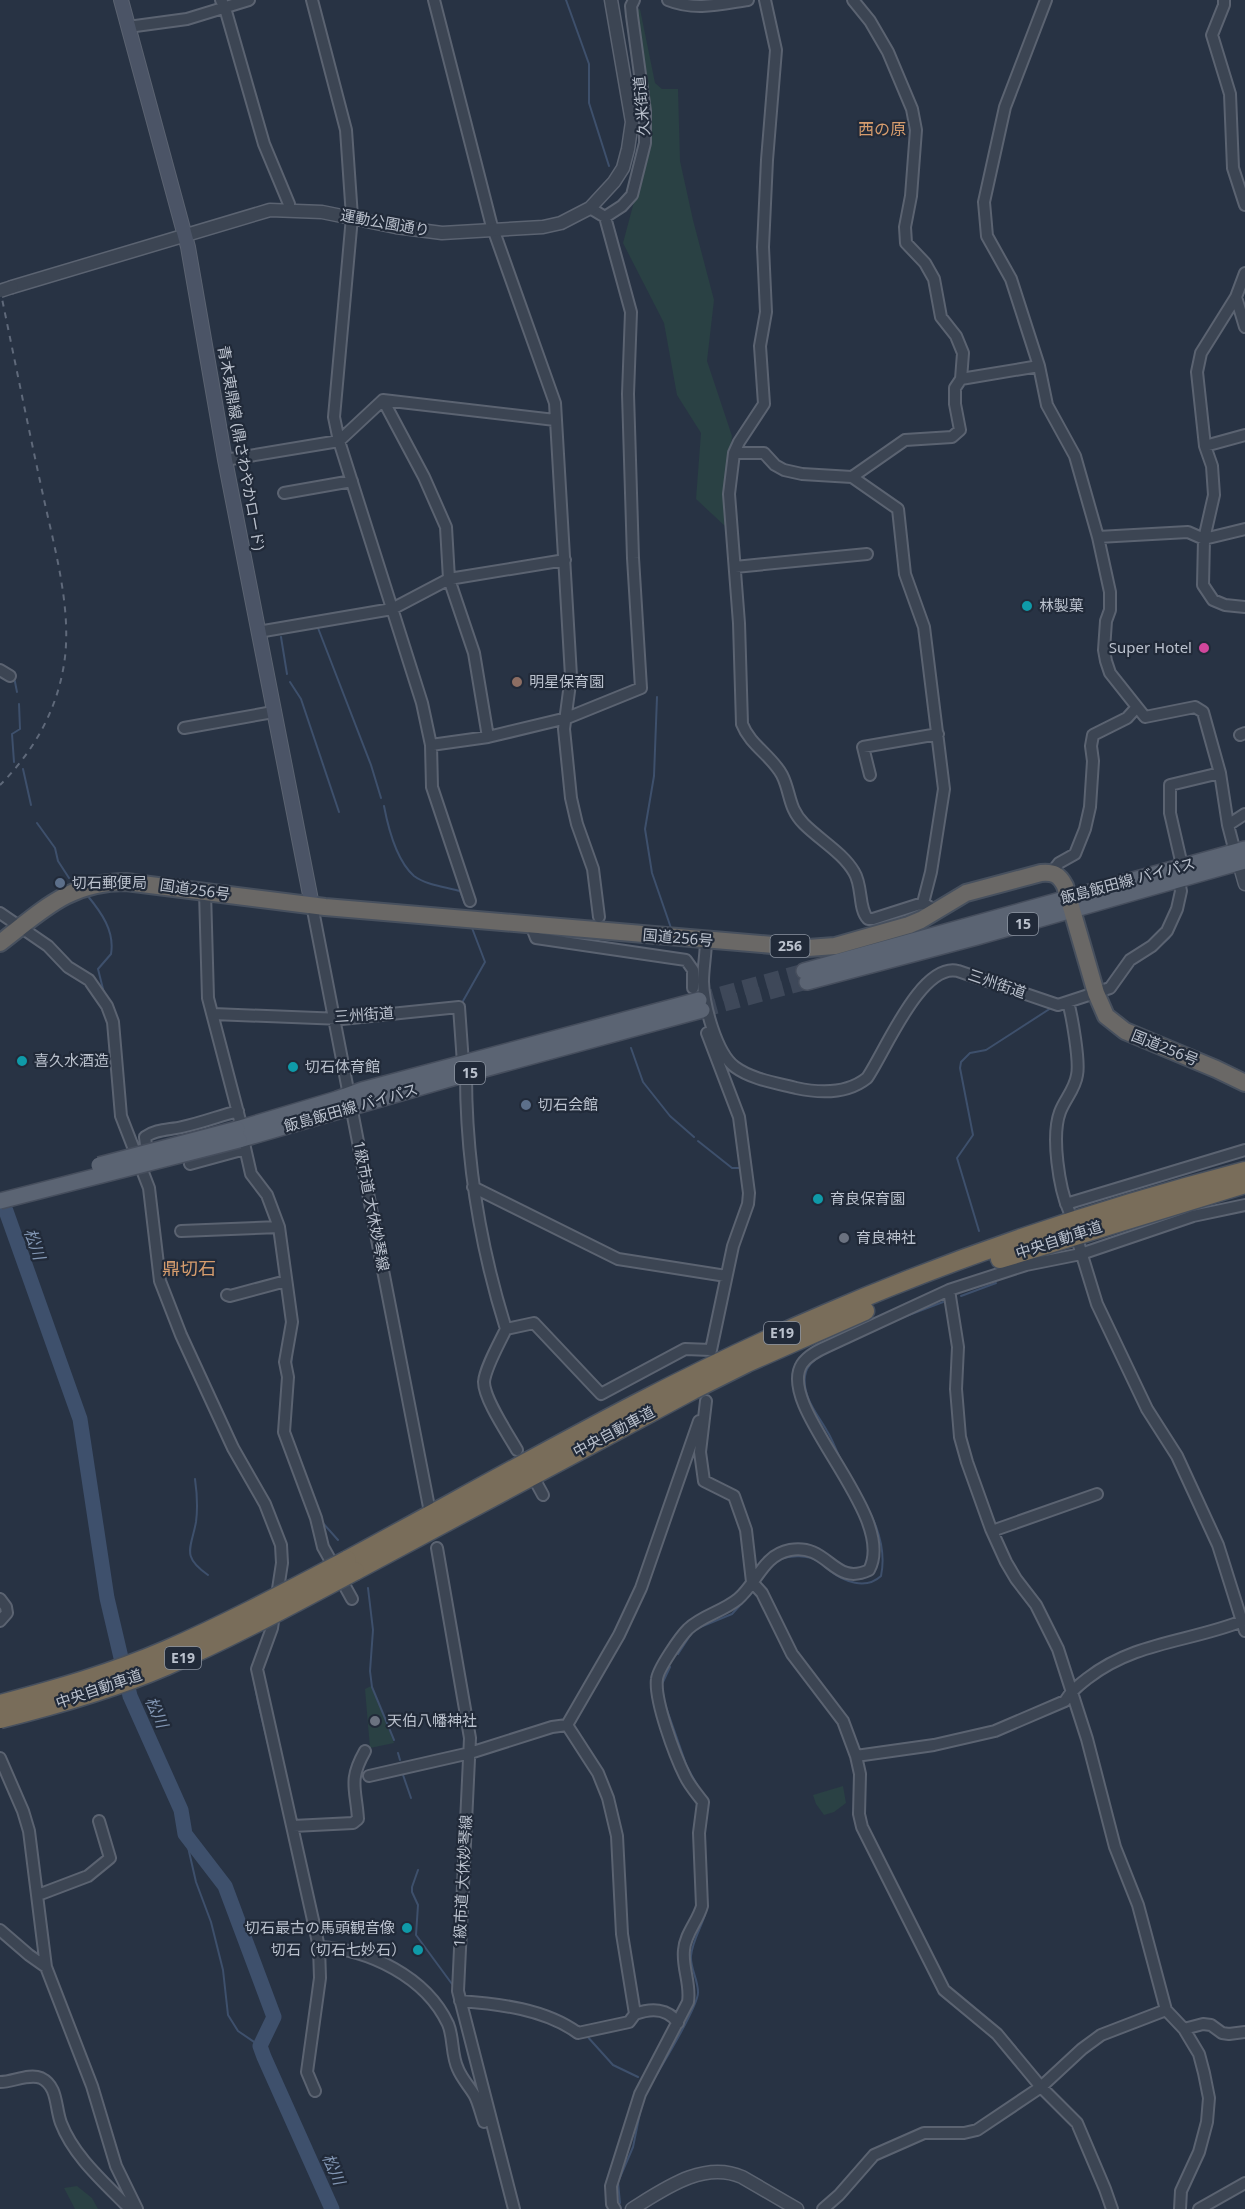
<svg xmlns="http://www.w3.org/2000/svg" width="1245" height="2209" font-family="'Noto Sans','Noto Sans JP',sans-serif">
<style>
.green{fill:#2a4144}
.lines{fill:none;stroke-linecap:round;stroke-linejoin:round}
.stream{stroke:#3e506c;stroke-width:2}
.river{stroke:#3e506c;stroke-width:15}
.primary-tunnel{stroke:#3e4859;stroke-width:15;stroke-dasharray:15 8;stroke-linecap:butt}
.minor-casing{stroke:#5b6371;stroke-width:14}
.tertiary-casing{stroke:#5b6371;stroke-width:15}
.secondary-casing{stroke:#5b6371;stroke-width:16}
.primary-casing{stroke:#464e5d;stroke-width:18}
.trunk-casing{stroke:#47505e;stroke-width:20}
.motorway-casing{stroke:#47505e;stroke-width:21}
.minor{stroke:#3c4553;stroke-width:10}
.tertiary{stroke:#3c4553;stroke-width:12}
.secondary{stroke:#4b5466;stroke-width:14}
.primary{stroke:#5b6473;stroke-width:15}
.trunk{stroke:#6a6866;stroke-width:16}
.motorway{stroke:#796d5a;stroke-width:18}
.rail{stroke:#5f697a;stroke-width:2;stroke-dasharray:6 6;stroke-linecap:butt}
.tertiary-bridge-casing{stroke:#5b6371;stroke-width:15;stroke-linecap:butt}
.primary-bridge-casing{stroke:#464e5d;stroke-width:18;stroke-linecap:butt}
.motorway-bridge-casing{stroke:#47505e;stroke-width:21;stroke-linecap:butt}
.tertiary-bridge{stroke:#3c4553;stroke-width:12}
.primary-bridge{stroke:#5b6473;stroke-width:15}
.motorway-bridge{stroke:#796d5a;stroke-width:18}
.culture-dot{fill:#0f9aa8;stroke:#212a39;stroke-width:2}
.hotel-dot{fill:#d1479c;stroke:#212a39;stroke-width:2}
.education-dot{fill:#8d6e63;stroke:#212a39;stroke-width:2}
.service-dot{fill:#5c6f8a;stroke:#212a39;stroke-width:2}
.worship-dot{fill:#6b7280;stroke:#212a39;stroke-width:2}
.labels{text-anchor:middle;stroke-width:4.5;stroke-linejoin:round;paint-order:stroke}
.shield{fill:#212a39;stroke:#8c94a1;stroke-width:1.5}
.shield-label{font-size:14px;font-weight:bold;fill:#bac1cd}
.street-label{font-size:15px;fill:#bac1cd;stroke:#212a39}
.poi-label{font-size:15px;fill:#bac1cd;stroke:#212a39;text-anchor:start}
.neighbourhood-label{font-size:16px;fill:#d59c6d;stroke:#212a39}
.water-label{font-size:16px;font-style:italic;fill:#8296b3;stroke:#212a39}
.quarter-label{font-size:18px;fill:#d59c6d;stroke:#212a39}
</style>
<rect width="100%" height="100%" fill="#283344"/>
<!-- green -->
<path class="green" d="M640 9 655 83 662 89H678L680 161 693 220 714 300 707 361 732 436 726 489V527L696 499 701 433 677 395 664 323 623 243 651 138 648 95 634 11Z
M371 1686 394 1743 370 1748 365 1689Z
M843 1786 846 1803 834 1812 824 1815 816 1804 813 1795Z
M77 2186 92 2198 98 2209H75L64 2188Z"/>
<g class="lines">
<!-- stream -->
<path class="stream" d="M566 0 589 64V103L609 166
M318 628 371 765 381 798
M281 637 287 674
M14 677 17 692
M290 682 301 699 339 812
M657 697 654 776 645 829 652 873 671 928
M14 762 12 734 20 729 19 704
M23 769 31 805
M384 806C388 827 397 861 414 876 426 885 446 887 460 891L465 904
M37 823 55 848 58 861 69 878
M87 895C101 912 115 931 111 954L98 969 104 993
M1183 907 1185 898
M1154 951 1169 938 1181 913
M463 1001 485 962 472 928
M631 1048 643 1082 670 1116 694 1137
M239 1097 243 1111
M698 1141 732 1168H741
M979 1231 957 1158 973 1135 960 1068 961 1062 970 1053 986 1050 1051 1008
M961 1296 996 1283
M901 1318 943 1302
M291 1366 292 1354
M195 1479C197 1493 198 1507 196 1522 191 1549 181 1556 208 1575
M322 1522 338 1540
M780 1559C792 1555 807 1555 818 1561 822 1563 826 1568 829 1570 844 1582 866 1590 881 1576 890 1534 860 1496 841 1460 836 1451 833 1440 827 1431 818 1415 802 1397 805 1376 807 1361 821 1356 833 1349
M368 1588 373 1630 370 1671 372 1687 394 1740
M698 1628 732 1614 753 1591
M678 1654 693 1631
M252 1670 258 1702 268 1744
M664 1702 662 1684 670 1667
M666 1707 687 1767 700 1790
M398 1753 400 1760
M402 1772 411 1798
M185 1834 196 1882 211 1922 223 1970 228 2015 238 2031 260 2046
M418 1870 412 1887V1892L418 1905 416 1935 452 1984
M586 2035 613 2065 638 2077
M657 2074C665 2060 699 2005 698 1992 698 1980 690 1967 691 1956 693 1935 708 1920 707 1899
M620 2203 618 2182 633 2147 641 2108"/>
<!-- river -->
<path class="river" d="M0 1200 6 1211 80 1419 107 1598 130 1696 181 1810 185 1834 225 1886 274 2017 260 2046 264 2057 332 2209"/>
<!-- primary-tunnel -->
<path class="primary-tunnel" d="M699 1000 804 971
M702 1010 807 982"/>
<defs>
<path id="minor" d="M221 0 225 8 264 144 289 204
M312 0 346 130 352 217 334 417 339 441 422 703 431 745 432 787 470 901
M434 0 491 223 555 403 571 676 564 729 571 798 577 824 593 869 599 917
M668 0C695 11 721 4 748 0
M765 0 776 50 767 160 763 247 766 312 760 346 764 404 739 442 734 453 729 494 739 623 742 724C750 745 772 756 782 775 791 793 788 808 804 824 820 840 843 853 854 872 863 886 858 909 868 919H873L923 903 936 911
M1046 0 1005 107 984 202 987 236 1011 279 1039 366 1047 405 1075 456 1098 537 1110 592V610L1106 621 1104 650 1106 661 1110 673 1137 707 1127 718 1093 735 1091 746 1093 761 1090 807 1085 829 1075 854 1059 863 1052 872
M1224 0V5L1212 35 1230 94 1233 168 1245 205
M128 27 187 19 249 0
M590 208 605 217 622 206 632 195 645 143V111L632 16 631 6 634 0
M1245 273 1236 297 1201 353 1197 372 1205 446 1212 466 1214 495 1204 539 1203 585 1213 600 1225 605 1245 607
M1236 297 1245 327
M961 379 1039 366
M383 400 424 477 446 527 449 579 474 653 488 737
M1205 446 1245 435
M734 453H764L775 465 784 470 802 474 852 477 898 509 905 574 924 627 944 789 931 872 923 903
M225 460 339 441 383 400 555 420
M852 477 905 440 952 437 960 430 955 404V388L961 379 963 353 956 336 941 317 934 279 925 263 906 243 905 227 911 196 916 130 912 109 888 52 870 21 853 0
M284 493 352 481
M1098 537 1188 532 1204 539 1245 529
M735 567 867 554
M258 632 392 609 449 579 565 560
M0 670 10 676
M1137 707 1145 717 1195 707 1203 712 1220 773 1170 785V813L1181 861
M184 728 273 712
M1240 735 1245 733
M431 745 488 737 567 718 641 688 633 558 628 394 631 312 605 217
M1220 773 1228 825
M870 775 863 747 938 734
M1235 852 1228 825 1245 814
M205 892 208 998 242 1128
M312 905 429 1507
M0 913 48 946 68 967 89 980 107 1006 113 1022 121 1116 149 1188 160 1281 181 1335 233 1448 265 1504 281 1545 282 1563 272 1628 257 1669 319 1947 320 1978 307 2072 315 2091
M531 925 536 938 686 960 693 970V988
M706 940C706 954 703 968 703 982 704 1005 716 1053 735 1067 751 1079 776 1083 796 1088 819 1093 847 1094 867 1078 885 1052 921 962 958 971L1058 1005 1110 988 1130 960 1152 946 1167 931 1177 909 1181 891 1179 881
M1068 1002C1072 1016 1080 1062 1077 1075 1075 1089 1065 1099 1060 1112 1051 1136 1059 1188 1069 1211
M213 1014 342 1019 459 1007 463 1063
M466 1074C466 1161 480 1246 506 1329 500 1342 485 1368 484 1382 484 1399 508 1434 517 1450
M243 1139 251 1174 267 1195 279 1227 292 1322 285 1362 288 1377 284 1432 316 1518 323 1547 352 1599
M148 1160 145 1137C156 1129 169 1130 182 1127 201 1123 219 1116 238 1111
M190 1164 245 1149
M473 1187 618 1259 726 1276
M1066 1204 1245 1150
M181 1231 279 1227
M1078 1242 1097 1304 1147 1409 1177 1456 1218 1545 1245 1631
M949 1290 958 1347 956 1389 960 1437 967 1462 991 1529 1006 1562 1016 1579 1036 1605 1058 1649 1087 1739 1115 1847 1138 1905 1166 2010 1184 2029 1199 2054 1204 2073 1209 2098 1207 2122 1199 2152 1181 2191 1180 2209
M227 1295 230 1296 286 1281
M506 1329 534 1323 601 1394 685 1349 711 1350 733 1246 748 1204 749 1193 739 1117 707 1033
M706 1401 700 1452 704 1481 734 1496 746 1530 752 1582 762 1593 792 1654 843 1721 856 1756 860 1774 859 1814 862 1827 944 1990 997 2034 1041 2087 1077 2123 1105 2189 1112 2209
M537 1484 543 1495
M992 1531 1097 1494
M437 1548 470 1738 458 1991 514 2209
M0 1599 6 1607 7 1613 0 1621
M567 1725 619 1635 641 1588 699 1421
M856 1756 934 1745 995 1731 1065 1701C1071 1691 1079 1685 1088 1678 1136 1641 1191 1642 1245 1620
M0 1758 23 1811 29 1831 46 1967 92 2086 116 2166 137 2209
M369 1776 470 1753 552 1727 567 1725
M293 1826 353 1823 358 1819C356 1788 348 1781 365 1751
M38 1895 88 1876 110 1858 99 1821
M0 1930 29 1955 46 1967
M319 1947C369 1949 426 1977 448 2024 454 2038 451 2055 458 2069 462 2079 470 2087 475 2096 479 2104 481 2114 484 2122
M460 2001C500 2004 545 2009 578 2033L629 2022 635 2014 622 1934 617 1836 608 1798 598 1773 567 1725
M635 2014C651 2008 668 2008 678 2023
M1184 2029 1203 2024 1211 2025 1222 2033 1229 2034 1245 2032
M0 2082C13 2082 29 2073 41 2078 58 2086 55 2107 61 2123 74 2157 105 2183 130 2209
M615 2209 612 2204 611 2186 640 2094 688 2002C691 1984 682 1968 684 1950 685 1934 698 1921 702 1906L699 1833 703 1802C697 1794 689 1785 685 1776 675 1756 654 1700 657 1679 658 1669 680 1637 688 1629 703 1615 722 1612 738 1599 757 1583 763 1555 790 1550 829 1543 833 1587 869 1570 899 1515 774 1407 802 1364 808 1355 819 1350 828 1346L949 1290 1026 1265 1081 1254 1193 1216 1245 1205
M823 2209 839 2195 874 2155 924 2133H964L977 2130 1041 2087 1082 2049 1101 2035 1166 2010
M1199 2209 1245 2183"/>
<path id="tertiary" d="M12 287 270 210 322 212 396 227 442 233 543 227 561 223 590 208 614 182 623 168 628 149 632 122 611 0
M1237 856 1245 884
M632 2209C664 2189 704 2160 742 2177L797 2209"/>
<path id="secondary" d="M121 0 188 247 225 460 312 905"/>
<path id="primary" d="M804 971 1245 849
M807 982 977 937 1245 861
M237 1129 337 1099 362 1090 699 1000
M239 1140 466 1074 702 1010"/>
<path id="trunk" d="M0 943C43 910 69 882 126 882L325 907 808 948 835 946 909 925 921 920 966 893 1041 873C1053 872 1059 874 1065 886L1096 993 1106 1016 1125 1031 1216 1069 1245 1083"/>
<path id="motorway" d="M1000 1259 1245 1184
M347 1560C505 1475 660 1384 825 1314 961 1255 1102 1208 1245 1171
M355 1571 693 1390 747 1363 865 1311"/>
</defs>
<!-- minor casing -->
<use href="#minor" class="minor-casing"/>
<!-- tertiary casing -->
<use href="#tertiary" class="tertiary-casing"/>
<!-- secondary casing -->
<use href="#secondary" class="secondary-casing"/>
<!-- primary casing -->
<use href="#primary" class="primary-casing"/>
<!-- trunk casing -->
<use href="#trunk" class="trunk-casing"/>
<!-- motorway casing -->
<use href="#motorway" class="motorway-casing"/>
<!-- minor -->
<use href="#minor" class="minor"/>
<!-- tertiary -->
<use href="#tertiary" class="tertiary"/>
<!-- secondary -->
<use href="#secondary" class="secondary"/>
<!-- primary -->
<use href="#primary" class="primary"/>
<!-- trunk -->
<use href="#trunk" class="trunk"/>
<!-- motorway -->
<use href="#motorway" class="motorway"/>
<!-- rail -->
<path class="rail" d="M0 289C14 357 28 426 43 495 54 546 71 605 65 657 59 707 35 750 0 785"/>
<defs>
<path id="tertiary-bridge" d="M0 291 12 287"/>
<path id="primary-bridge" d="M99 1165 237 1129
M0 1201 239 1140"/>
<path id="motorway-bridge" d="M0 1704C56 1689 113 1673 166 1650 228 1623 288 1591 347 1560
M0 1719C56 1705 113 1689 166 1666 231 1638 293 1604 355 1571"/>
</defs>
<!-- tertiary-bridge casing -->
<use href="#tertiary-bridge" class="tertiary-bridge-casing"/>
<!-- primary-bridge casing -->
<use href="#primary-bridge" class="primary-bridge-casing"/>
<!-- motorway-bridge casing -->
<use href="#motorway-bridge" class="motorway-bridge-casing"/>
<!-- tertiary-bridge -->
<use href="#tertiary-bridge" class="tertiary-bridge"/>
<!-- primary-bridge -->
<use href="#primary-bridge" class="primary-bridge"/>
<!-- motorway-bridge -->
<use href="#motorway-bridge" class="motorway-bridge"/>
</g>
<!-- markers -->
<g class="culture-dot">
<circle cx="1027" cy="606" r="6"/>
<circle cx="22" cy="1061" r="6"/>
<circle cx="293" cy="1067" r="6"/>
<circle cx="818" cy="1199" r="6"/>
<circle cx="407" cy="1928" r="6"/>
<circle cx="418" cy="1950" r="6"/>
</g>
<circle class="hotel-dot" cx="1204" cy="648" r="6"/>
<circle class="education-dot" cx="517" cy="682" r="6"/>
<g class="service-dot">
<circle cx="60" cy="883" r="6"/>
<circle cx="526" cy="1105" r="6"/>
</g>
<g class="worship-dot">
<circle cx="844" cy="1238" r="6"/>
<circle cx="375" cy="1721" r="6"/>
</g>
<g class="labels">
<!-- shield labels -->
<g class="shield">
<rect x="1008" y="913" width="30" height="22" rx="4.5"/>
<rect x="770.5" y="935" width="39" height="22" rx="4.5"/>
<rect x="455" y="1062" width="30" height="22" rx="4.5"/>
<rect x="764" y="1322" width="36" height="22" rx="4.5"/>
<rect x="165" y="1647" width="36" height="22" rx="4.5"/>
</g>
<g class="shield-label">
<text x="1023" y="929">15</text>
<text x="790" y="951">256</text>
<text x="470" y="1078">15</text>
<text x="782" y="1338">E19</text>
<text x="183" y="1663">E19</text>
</g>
<!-- street labels -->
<g class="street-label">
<text transform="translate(642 106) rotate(-95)" y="5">久米街道</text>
<text transform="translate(385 223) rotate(10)" y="5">運動公園通り</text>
<text transform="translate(241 448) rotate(80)" y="5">青木東鼎線 (鼎さわやかロード)</text>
<text transform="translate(1128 881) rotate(-15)" y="5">飯島飯田線 バイパス</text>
<text transform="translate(195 890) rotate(8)" y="5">国道256号</text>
<text transform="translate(678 938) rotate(5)" y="5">国道256号</text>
<text transform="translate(997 984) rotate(19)" y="5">三州街道</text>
<text transform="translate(364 1015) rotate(-4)" y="5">三州街道</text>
<text transform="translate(1165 1048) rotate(22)" y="5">国道256号</text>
<text transform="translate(351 1108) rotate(-16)" y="5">飯島飯田線 バイパス</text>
<text transform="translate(371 1206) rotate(79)" y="5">1級市道 大休妙琴線</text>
<text transform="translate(1059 1240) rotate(-18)" y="5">中央自動車道</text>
<text transform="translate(614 1432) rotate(-28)" y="5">中央自動車道</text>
<text transform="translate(99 1689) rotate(-19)" y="5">中央自動車道</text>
<text transform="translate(463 1881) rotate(-87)" y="5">1級市道 大休妙琴線</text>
</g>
<!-- poi labels -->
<g class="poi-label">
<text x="1039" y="611">林製菓</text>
<text x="1192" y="653" text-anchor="end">Super Hotel</text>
<text x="529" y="687">明星保育園</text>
<text x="72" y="888">切石郵便局</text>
<text x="34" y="1066">喜久水酒造</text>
<text x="305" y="1072">切石体育館</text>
<text x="538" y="1110">切石会館</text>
<text x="830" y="1204">育良保育園</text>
<text x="856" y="1243">育良神社</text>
<text x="387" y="1726">天伯八幡神社</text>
<text x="395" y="1933" text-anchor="end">切石最古の馬頭観音像</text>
<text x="406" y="1955" text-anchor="end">切石（切石七妙石）</text>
</g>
<!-- neighbourhood labels -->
<g class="neighbourhood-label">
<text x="882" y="135">西の原</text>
</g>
<!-- water labels -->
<g class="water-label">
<text transform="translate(35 1244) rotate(70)" y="6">松川</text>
<text transform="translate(157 1712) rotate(66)" y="6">松川</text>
<text transform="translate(334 2169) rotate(66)" y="6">松川</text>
</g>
<!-- quarter labels -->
<g class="quarter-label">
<text x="189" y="1275">鼎切石</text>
</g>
</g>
</svg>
